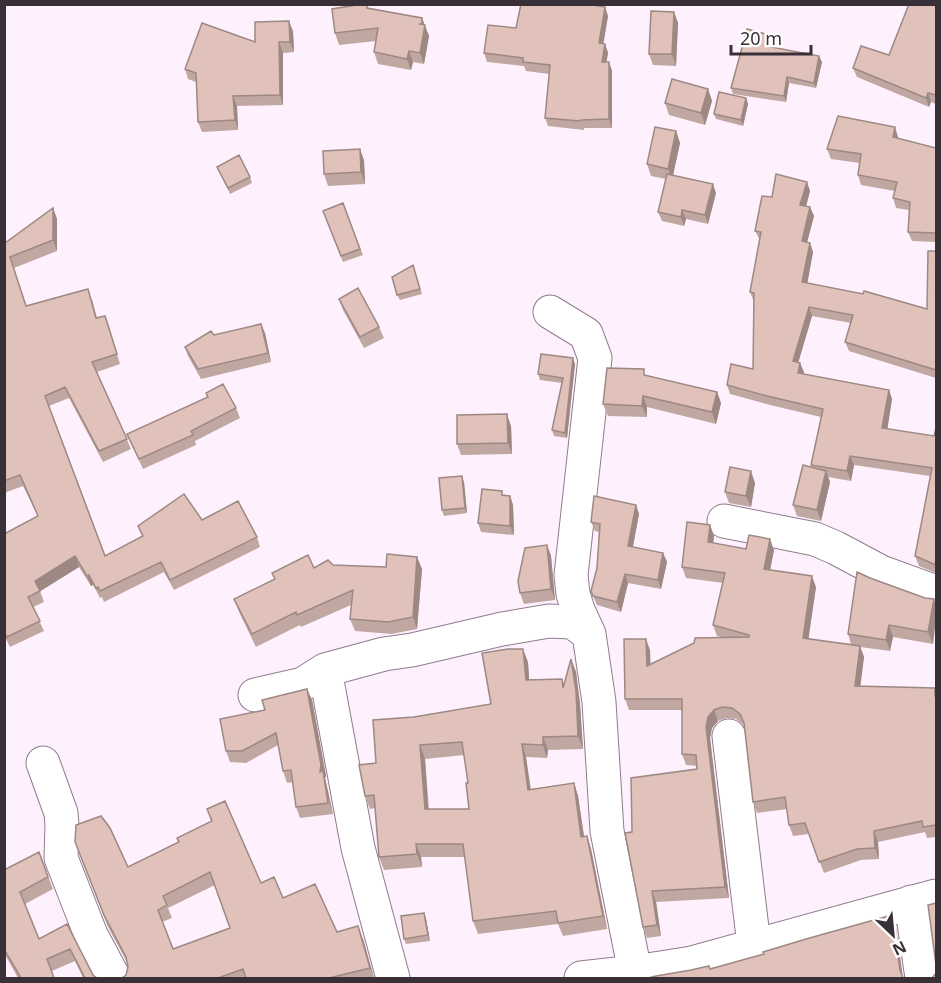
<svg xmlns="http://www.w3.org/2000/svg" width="941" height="983" font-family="'Noto Sans',sans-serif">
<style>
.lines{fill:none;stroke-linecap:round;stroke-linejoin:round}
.minor-casing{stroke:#8f7b8d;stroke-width:35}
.minor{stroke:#fff;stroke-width:33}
.wall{fill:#c1a7a1;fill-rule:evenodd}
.shaded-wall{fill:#9d8883}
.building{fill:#e0c2bb;stroke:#9d8883;stroke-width:1.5;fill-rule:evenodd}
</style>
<rect width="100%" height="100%" fill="#fef1fd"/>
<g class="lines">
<defs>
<path id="minor" d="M550 312 586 334 595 358 571 575 573 594 578 610 589 634 599 702 607 831 635 972
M724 521 815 539 836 548 881 572 936 592
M325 670 384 654 412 650 502 629 549 621 572 622 589 634
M255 695 303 684 325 670 358 848 393 978
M729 736 754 945
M43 763 61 813 62 825 61 858 91 935 114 978
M911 902 922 978
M581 978 635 972 692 963 936 896"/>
</defs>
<!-- minor casing -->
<use href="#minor" class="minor-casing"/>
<!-- minor -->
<use href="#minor" class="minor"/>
</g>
<!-- wall -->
<path class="wall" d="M367 4 368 8 422 18 429 36 424 64 413 62 411 70 378 64 374 52 376 41 339 45 335 33Z
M936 4V104L931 102 929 107 857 77 853 68 889 55Z
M605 7 608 16 603 44H605L608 53 606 62H609L612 71V128H584V130L548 126 545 118 549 74 526 71 524 66 487 62 484 53 516 28Z
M674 12 678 23 676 66 653 65 649 54Z
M293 31 294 52 283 53V105L237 106 238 130 202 132 198 122 196 82 188 79 185 69 255 42Z
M771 41 770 47 822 62 816 88 789 83 786 102 733 94 731 88Z
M708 89 712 101 705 125 669 115 665 103Z
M746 98 748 104 743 126 716 119 714 114Z
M676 131 680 143 673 175 716 193 708 224 686 219 684 226 662 221 658 212 666 179 651 176 647 164Z
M898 137V138L936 148V242L912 241 908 232 909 210 896 208 893 198 895 191 861 185 858 175 860 163 831 159 827 149Z
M364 160 365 184 328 186 324 174Z
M217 167 250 177 252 183 230 194Z
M807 182 810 191 806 206 810 207 814 216 807 242 810 243 813 252 807 283 927 309 936 251V378L849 351 845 342 851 323 812 316 798 363 804 372 803 374 889 390 892 399 887 429 934 436 936 428V573L919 566 915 556 930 476 854 465 851 481 828 477 830 482 821 521 797 516 793 505 812 468 811 465 821 417 770 405 730 394 727 385 753 369 754 302 750 292 760 240 755 231 772 197Z
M343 203 363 255 343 262 323 211Z
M53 208 57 219V251L14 268 26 306 92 299 97 318 105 316 109 326 120 364 97 372 131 449 103 462 69 398 49 406 105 556 142 536 138 526 202 520 257 537 260 547 174 590 164 572 104 602 102 597 100 598 93 585 91 586 79 567 40 591 44 602 33 607 44 631 10 647 4 635V534L38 516 23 486 4 493V239L6 243Z
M415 271 422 294 400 300 397 295Z
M339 299 379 327 384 338 364 348 343 310Z
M265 333 271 362 201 379 188 356 185 347 214 335Z
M575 364 567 438 554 436 552 430 562 383 540 380 538 374Z
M646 375 717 392 721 403 716 424 647 407V417L608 416 603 404Z
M206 393 236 408 240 418 195 441 196 445 143 469 127 434 207 397Z
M511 426 512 454 461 455 457 444Z
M464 482 467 513 444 516 442 510Z
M755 483 751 507 729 503 725 492Z
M504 496H510L513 505 514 535 481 532 478 523Z
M636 505 639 514 633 547 663 553 667 562 661 589 628 583 621 612 597 605 591 591 597 568 599 532 595 531 591 522Z
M710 525 714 536 713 543 746 549 774 550 770 570 816 587 808 639 851 644 848 634 870 578 925 598 933 644 893 637 890 651 860 647 864 657 860 686 936 692V837L927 838 925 832 878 842 879 859 861 860 824 873 809 834 793 836 789 825 787 809 757 813 753 802 744 725 736 719 726 718 718 721 712 728 710 738 729 898 656 902 661 936 647 938 643 927 632 832 697 769V766L686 765 682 754V710H629L625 699 650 650V664L721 637 717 636 713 625 723 583 686 578 682 567Z
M547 545 551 556 555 600 524 604 520 593Z
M417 557 422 569 417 629 392 634 355 631 350 619 351 605 301 627 300 625 256 647 239 612 234 599 275 579 272 573 333 565 386 567Z
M571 659 576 672 580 704 583 749 548 750 547 758 526 757 531 789 574 783 578 796 584 836H587L591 849 607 929 563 936 558 924 478 934 473 921 465 857H421L422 867 384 870 379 857 375 808 370 809 365 796 376 763 414 717 491 704 528 662 529 680 562 679 564 684ZM464 755 468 783 469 809H429L425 759Z
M307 689 312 700 326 776 325 778 333 814 300 818 296 807 293 782 287 783 283 771 278 745 246 763 230 762 226 751 265 710Z
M207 809 261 883 337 932 363 939 374 978H122L126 975 128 967V964L108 927 80 855 128 867 178 842 211 821ZM215 885 230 928 173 949 162 922 172 918 168 908Z
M39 852 53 889 25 904 39 939 67 924 93 975 97 978H83L75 961 52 971 54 978H18L4 953V870Z
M424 913 426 919 430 941 406 944 404 939Z"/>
<!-- shaded-wall -->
<path class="shaded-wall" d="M605 7 608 16 602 52 599 43Z
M674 12 678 23 676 66 672 54Z
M422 18 429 36 424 64 420 53Z
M289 21 293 31 294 52 290 42Z
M769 35 771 41 768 52 766 46Z
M279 42 283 53V105L280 95Z
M605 44 608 53 605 71 602 62Z
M409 51 413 62 411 70 407 59Z
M819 56 822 62 816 88 814 83Z
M609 62 612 71V128L609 119Z
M787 77 789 83 786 102 784 96Z
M708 89 712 101 705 125 701 113Z
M928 93 931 102 929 107 926 98Z
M233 96 237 106 238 130 235 120Z
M746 98 748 104 743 126 741 120Z
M895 127 898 137 896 146 893 137Z
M676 131 680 143 672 180 668 169Z
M360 149 364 160 365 184 361 172Z
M807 182 810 191 804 214 800 205Z
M713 184 716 193 708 224 705 215Z
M810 207 814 216 805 250 802 241Z
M53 208 57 219V251L53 240Z
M682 210 686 219 684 226 681 217Z
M810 243 813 252 806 291 802 282Z
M809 307 812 316 796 370 793 361Z
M261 324 265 333 271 362 268 353Z
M573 358 575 364 567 438 565 433Z
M800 363 804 372 801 382 798 373Z
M889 390 892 399 886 438 882 428Z
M717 392 721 403 716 424 712 412Z
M643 396 647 407V417L642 406Z
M507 414 511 426 512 454 508 443Z
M850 456 854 465 851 481 847 471Z
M751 471 755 483 751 507 746 496Z
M826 471 830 482 821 521 817 510Z
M462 476 464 482 467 513 465 508Z
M510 496 513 505 514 535 510 526Z
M636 505 639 514 631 556 628 546Z
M710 525 714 536 712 553 708 542Z
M770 539 774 550 768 580 764 569Z
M547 545 551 556 555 600 551 589Z
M663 553 667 562 661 589 658 580Z
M75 556 79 567 39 592 35 581Z
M417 557 422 569 417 629 413 617Z
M625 574 628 583 621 612 617 602Z
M89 575 93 585 91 586 87 576Z
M812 576 816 587 807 649 803 638Z
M934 599 936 606V620L933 644 928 632Z
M889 625 893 637 890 651 886 640Z
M646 639 650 650 651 677 647 666Z
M860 646 864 657 859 697 855 686Z
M523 649 528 662 530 693 526 680Z
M571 659 576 672 580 704 583 749 578 736Z
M307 689 312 700 326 776 325 778 333 814 320 772Z
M714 710 718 721 712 728 710 738 729 898 725 887 706 727 708 717Z
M543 737 548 750 547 758 543 745Z
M522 744 526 757 532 803 528 790Z
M420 745 425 759 429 823 425 809Z
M574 783 578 796 586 850 581 837Z
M874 831 878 842 879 859 875 848Z
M587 836 591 849 607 929 603 916Z
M416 844 421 857 422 867 417 854Z
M652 891 656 902 661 936 657 925Z
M424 913 426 919 430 941 428 935Z
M892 915 896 927 903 978 900 970Z
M358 926 363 939 374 978 370 968Z"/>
<!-- building -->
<path class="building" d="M363 4H367V8L422 18V24H419L425 25 420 53 409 51 407 59 374 52 378 28 335 33 332 9Z
M521 4H587L605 7 599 43 605 44 602 62H609V119L581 120 580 121 545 118 550 65 523 62V58L484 53 488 25 516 28Z
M909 4H936V95L928 93 926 98 853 68 861 46 889 55Z
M651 11 674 12 672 54H649Z
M289 21 290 42H279L280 95 233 96 235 120 198 122 196 73 185 69 202 23 255 42V22Z
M747 29 769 35 766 46 819 56 814 83 787 77 784 96 731 88Z
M672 79 708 89 701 113 665 103Z
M719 92 746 98 741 120 714 114Z
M838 116 895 127 893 137 936 148V233L908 232 910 202 893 198 897 182 858 175 861 154 827 149Z
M655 127 676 131 668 169 647 164Z
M360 149 361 172 324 174 323 151Z
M239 155 250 177 228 188 217 167Z
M667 174 713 184 705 215 682 210 681 217 658 212Z
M776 174 807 182 800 205 810 207 802 241 810 243 802 282 863 294 864 291 927 309 928 251H936V370L845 342 853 315 809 307 793 361 800 363 798 373 889 390 882 428 934 436 936 428V565L915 556 932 468 850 456 847 471 811 465 823 409 767 396 727 385 731 364 753 369 754 293 750 292 761 232 755 231 762 196 772 197Z
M343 203 360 249 341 256 323 211Z
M53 208V240L10 257 26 306 88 289 96 318 105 316 117 354 92 362 127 439 99 451 65 387 45 396 105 556 143 536 138 526 184 494 202 520 238 501 257 537 170 580 161 562 100 591 98 587 96 588 89 575 87 576 75 556 35 581 40 591 28 597 40 621 7 637 4 632V534L38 516 20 475 4 481V240L5 243Z
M413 265 420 289 397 295 392 277Z
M358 288 379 327 360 337 339 299Z
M261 324 268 353 198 369 185 347 211 331 214 335Z
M541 354 573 358 565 433 552 430 563 378 538 374Z
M607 368 644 369V375L717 392 712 412 643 396 642 406 603 404Z
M223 384 236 408 191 431 193 435 139 459 127 434 208 397 206 393Z
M507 414 508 443 457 444V415Z
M803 465 826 471 817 510 793 505Z
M730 467 751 471 746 496 725 492Z
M462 476 465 508 442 510 439 478Z
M482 489 502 491V495L510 496V526L478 523Z
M594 496 636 505 628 546 663 553 658 580 625 574 617 602 593 596 591 591 597 568 600 524 591 522Z
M687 522 710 525 708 542 746 549 749 535 770 539 764 569 812 576 803 638 860 646 855 686 935 688V696H936V825L923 827 922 821 874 831 875 848 857 849 819 862 805 823 789 825 785 797 753 802 744 723 740 714 732 708 722 707 714 710 708 717 706 727 725 887 652 891 657 925 643 927 625 833 632 832 631 778 697 769 696 755 682 754V699H625L624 639H646L647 666 694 643 695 638 749 637V635L713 625 725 573 682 567Z
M547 545 551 589 520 593 518 581 525 548Z
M387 554 417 557 413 617 388 622 350 619 353 590 297 615 296 612 252 634 234 599 275 579 272 573 308 555 314 568 328 560 333 565 386 567Z
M857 572 870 578 925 598 934 599 928 632 889 625 886 640 848 634Z
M508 649H523L526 680 562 679 563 688 571 659 576 691 578 736 543 737V745L522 744 528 790 574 783 581 837 587 836 603 916 558 923 556 911 473 921 463 844H416L417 854 379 857 374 795 365 796 359 765 376 763 373 720 414 717 491 704 482 653ZM462 742 468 783H466L469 809H425L420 745Z
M307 689 321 765 320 772 323 771 328 803 296 807 291 770 283 771 276 733 242 751H226L220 719 265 710 262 700Z
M225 801 261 883 274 877 283 898 315 884 337 932 358 926 370 968 329 978H246L243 969 218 978H122L126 975 128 967 126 957 104 915 75 842 76 825 101 816 110 828 128 867 179 842 177 838 212 821 207 809ZM210 872 230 928 173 949 158 910 167 905 163 896Z
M39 852 48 877 20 892 39 939 67 924 93 975 97 978H85L70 949 47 959 54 978H21L4 949V870Z
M936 903V965L928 905Z
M424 913 428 935 404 939 401 916Z
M892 915 900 970 903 978H648L656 976 691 970 709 966 710 969 764 954 763 952 806 939Z
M936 965V978H932L936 973Z"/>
<!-- border -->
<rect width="941" height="983" fill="none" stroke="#382f37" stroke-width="12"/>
<!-- north arrow -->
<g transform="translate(893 935) rotate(154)" stroke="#ffffff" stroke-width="4.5" paint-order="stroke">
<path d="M0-4.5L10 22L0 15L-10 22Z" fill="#382f37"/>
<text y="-9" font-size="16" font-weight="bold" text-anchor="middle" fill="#382f37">N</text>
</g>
<!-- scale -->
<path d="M731 45v9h80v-9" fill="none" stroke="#382f37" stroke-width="3"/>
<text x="740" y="45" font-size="18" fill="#382f37" stroke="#ffffff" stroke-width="4.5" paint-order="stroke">20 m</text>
</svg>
